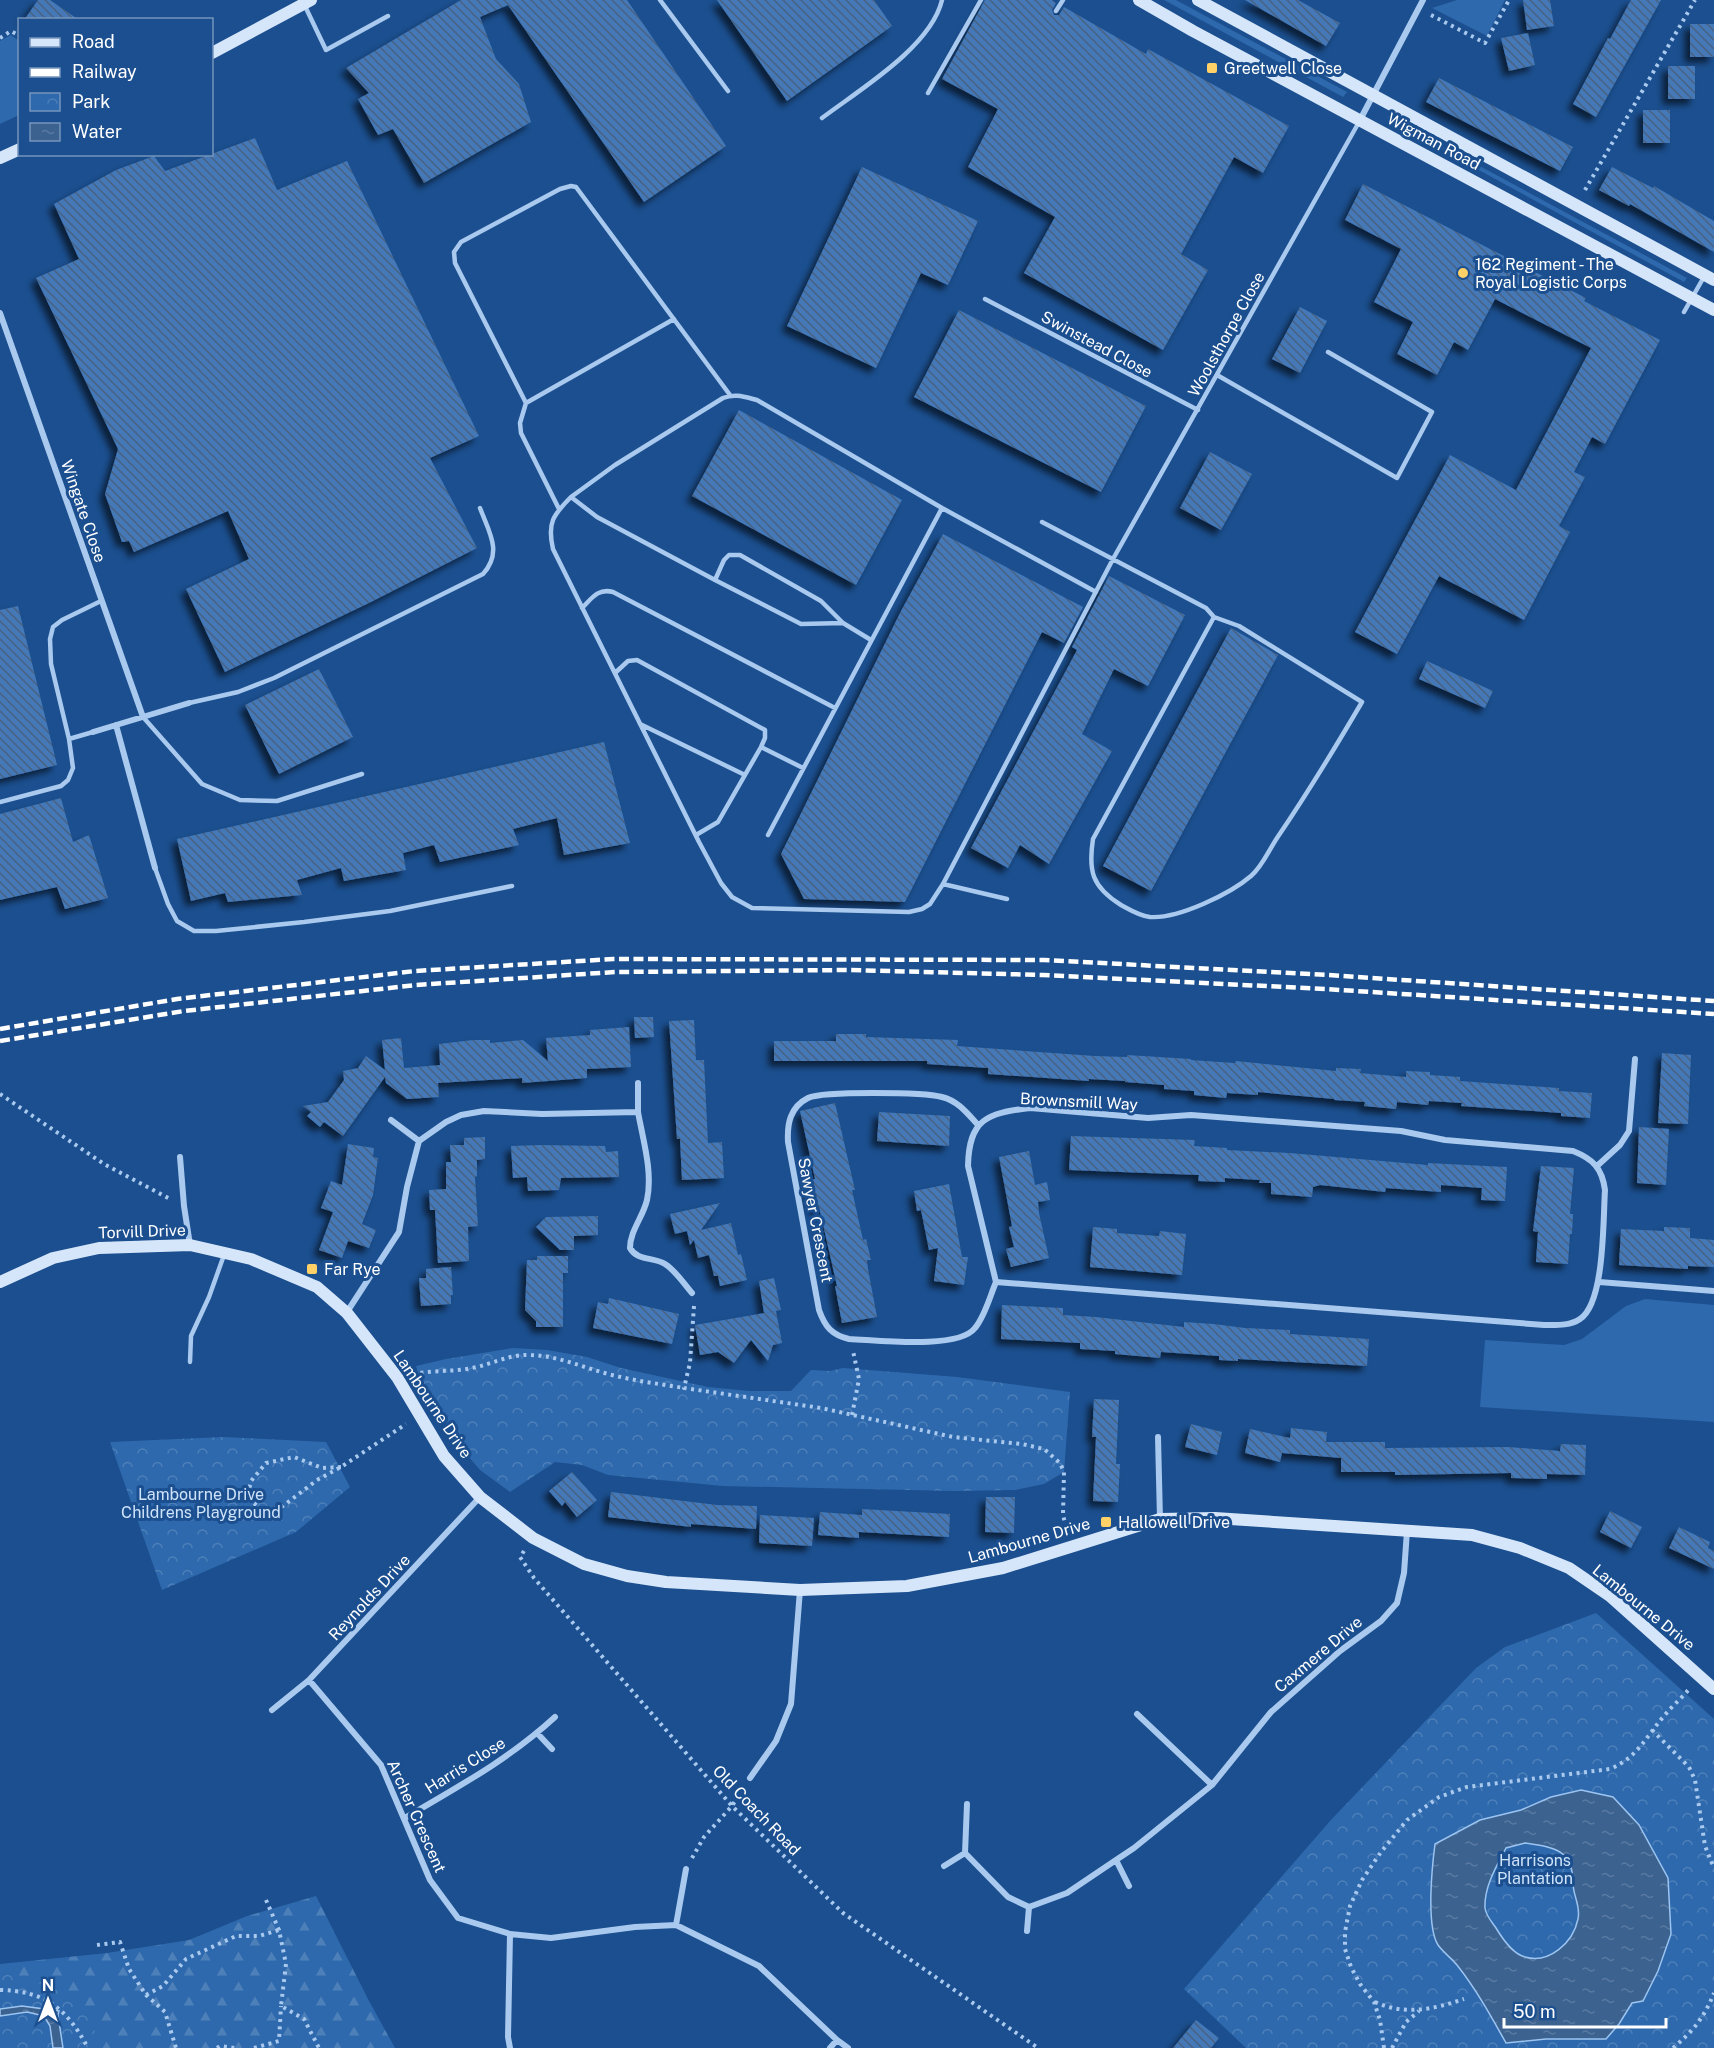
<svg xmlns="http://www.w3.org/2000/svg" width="1714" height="2048" font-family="'Public Sans',sans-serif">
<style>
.green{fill:#2e69ad}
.forest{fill:url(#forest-firs)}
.park{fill:url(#park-crowns)}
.water{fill:url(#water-ripples);stroke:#9cc4f0;stroke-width:1.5;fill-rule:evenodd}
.building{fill:url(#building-back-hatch);filter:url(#shadow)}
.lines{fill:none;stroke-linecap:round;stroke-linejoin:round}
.path{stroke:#a9c9ee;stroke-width:4;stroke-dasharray:3 4.5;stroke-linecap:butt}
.lane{stroke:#a9c9ee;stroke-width:4.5}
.street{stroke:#a9c9ee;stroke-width:6}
.secondary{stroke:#d6e6fa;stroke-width:12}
.rail{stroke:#fff;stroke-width:4.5;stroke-dasharray:10 4.5;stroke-linecap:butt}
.poi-dot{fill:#ffd166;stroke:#1b4f8f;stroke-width:2}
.labels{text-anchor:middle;stroke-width:6;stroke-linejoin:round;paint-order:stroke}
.poi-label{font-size:16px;fill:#fff;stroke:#1b4f8f;text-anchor:start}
.street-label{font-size:16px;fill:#fff;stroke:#1b4f8f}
.park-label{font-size:16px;fill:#cfe3fa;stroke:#1b4f8f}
</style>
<defs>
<pattern id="forest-firs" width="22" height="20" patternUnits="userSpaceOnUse" patternTransform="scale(1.5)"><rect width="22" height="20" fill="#2e69ad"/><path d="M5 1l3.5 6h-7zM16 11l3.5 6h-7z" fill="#4d80b9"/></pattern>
<pattern id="park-crowns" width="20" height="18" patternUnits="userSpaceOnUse" patternTransform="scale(1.5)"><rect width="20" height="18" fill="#2e69ad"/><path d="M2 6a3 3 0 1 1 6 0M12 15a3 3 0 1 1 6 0" fill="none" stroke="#4d80b9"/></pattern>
<pattern id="water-ripples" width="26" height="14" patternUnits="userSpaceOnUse" patternTransform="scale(1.5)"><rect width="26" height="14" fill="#3c6290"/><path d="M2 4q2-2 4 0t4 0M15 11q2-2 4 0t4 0" fill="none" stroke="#597aa1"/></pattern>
<pattern id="building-back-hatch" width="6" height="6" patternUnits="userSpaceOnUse" patternTransform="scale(1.5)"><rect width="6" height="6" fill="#4478b7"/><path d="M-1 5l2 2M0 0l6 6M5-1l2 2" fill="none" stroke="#486282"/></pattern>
<filter id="shadow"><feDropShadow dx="-5.5" dy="5.5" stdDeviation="3" flood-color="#0009"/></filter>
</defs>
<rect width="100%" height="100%" fill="#1b4f8f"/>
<!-- green -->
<path class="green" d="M1164 0H1176L1347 92 1343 97Z
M1457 0H1505L1487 36 1432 8Z
M11 35 19 41V115L0 124V41Z
M1387 116 1687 278 1684 282 1387 120Z
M1645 1299 1714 1305V1422L1480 1407 1485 1340 1564 1345 1582 1339 1626 1306Z"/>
<!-- forest -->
<path class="forest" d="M316 1896 368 1999 395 2048H0V1964L107 1953 189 1940 247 1916Z"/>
<!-- park -->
<path class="park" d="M513 1348 547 1350 587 1357 621 1368 708 1387 749 1391H791L811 1370 830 1371 843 1368 957 1377 1070 1392 1064 1472 1044 1484 1015 1490 955 1491 723 1486 608 1475 582 1465 555 1462 510 1492 480 1470 457 1443 418 1373 416 1366 446 1359Z
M223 1437 326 1442 350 1487 296 1532 162 1590 110 1442Z
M1596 1613 1714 1719V2048H1246L1184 1989 1330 1821 1476 1668 1505 1647Z
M0 1971 82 1998 101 2048H0Z"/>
<!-- water -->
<path class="water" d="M1581 1790 1613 1797 1639 1825 1668 1878 1671 1934 1658 1971 1643 2001 1632 2003 1619 2024 1606 2039H1546L1506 2043C1491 2016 1476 1989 1457 1965 1451 1958 1443 1952 1438 1945 1426 1926 1432 1867 1435 1844L1480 1820 1521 1810 1551 1797ZM1525 1843C1553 1847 1573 1849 1573 1883 1573 1896 1581 1906 1578 1919 1573 1943 1549 1964 1525 1957 1513 1954 1502 1938 1496 1928 1492 1922 1486 1916 1485 1908 1484 1887 1496 1867 1506 1848Z
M22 2006 59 2011 58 2015 63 2048H53L50 2026 44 2016 27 2012 0 2016V2009Z"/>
<!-- building -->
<path class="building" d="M38 0H50L79 20H24Z
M461 0H627L726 146 644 202 508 5 480 17 496 59 519 84 531 122 424 183 393 129 378 135 358 99 369 93 346 68Z
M717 0H874L892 26 787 101Z
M985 0H1052L1056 3 1052 10 1054 15H1059L1064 7 1146 54 1148 49 1289 126 1263 173 1234 157 1181 254 1208 270 1163 350 1024 273 1055 217 968 167 998 109 942 79Z
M1245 0H1298L1340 23 1326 46Z
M1523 0H1550L1554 26 1527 30Z
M1631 0H1661L1596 117 1573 104 1608 38 1610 39Z
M1690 24H1714V57H1690Z
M1528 33 1535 65 1509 71 1501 38Z
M1668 66H1695V99H1668Z
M1439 78 1573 147 1560 171 1426 102Z
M1643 110H1670V143H1643Z
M255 138 277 190 347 161 479 436 430 458 477 548 369 603 225 672 186 589 249 559 228 511 134 552 129 541 122 542 105 494 118 449 36 278 79 259 54 204 116 170 154 156 165 171Z
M862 167 978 221 948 285 921 273 876 368 787 326Z
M1612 167 1653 188 1654 186 1714 221V252L1630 204 1629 206 1599 190Z
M1363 184 1586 298 1584 301 1660 340 1605 444 1592 437 1574 472 1585 477 1559 526 1570 532 1524 620 1439 576 1397 654 1355 632 1450 455 1516 490 1591 348 1495 299 1468 350 1454 342 1437 375 1397 354 1413 322 1374 302 1401 249 1345 220Z
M1300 307 1327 321 1300 373 1272 359Z
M959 310 1146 406 1101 492 914 397Z
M739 410 902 500 856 585 692 496Z
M1210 452 1252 474 1221 530 1180 508Z
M943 534 1083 607 1064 643 1042 632 905 902 804 899 781 854 901 611Z
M1109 576 1185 615 1148 686 1114 669 1082 734 1112 751 1049 864 1020 845 1008 868 971 848 1077 650 1072 647Z
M18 606 57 765 0 779V610Z
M1231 628 1278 655 1151 891 1103 866Z
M1427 661 1493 691 1485 708 1419 679Z
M319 669 353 737 279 774 245 705Z
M604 742 630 843 564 855 557 818 513 829 519 845 440 862 434 845 403 853 406 870 344 881 341 868 297 880 302 895 228 902 225 893 191 901 177 839Z
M61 798 73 842 89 835 108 898 65 909 57 887 0 900V814Z
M634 1017H653L654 1037 635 1038Z
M694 1020 696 1060H704L708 1143 722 1142 724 1178 682 1180 680 1139H677L669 1021Z
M629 1027 631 1067 587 1069V1078L522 1083V1078L438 1083 439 1097 407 1099 386 1083 385 1077 343 1136 324 1122 320 1127 307 1116 311 1112 303 1106 328 1102 344 1080 343 1071 358 1068 366 1056 385 1070 382 1040 401 1038 404 1068 440 1065 439 1044 473 1040H490V1043L523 1040 548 1061 546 1038 590 1035V1030Z
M836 1034H866V1037L958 1040 957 1046 1095 1056 1127 1057V1055L1191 1059V1060L1235 1063 1236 1061 1336 1071V1068L1361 1069 1360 1073 1406 1077V1071L1430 1072V1075L1460 1077V1081L1559 1088V1091L1592 1093 1590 1118 1561 1116V1113L1461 1106 1462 1103 1429 1101 1428 1105 1397 1102 1396 1109 1364 1106 1365 1102 1334 1100V1099L1258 1092V1095L1227 1093 1226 1098 1194 1095V1091L1164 1089V1085L1125 1082V1081L1089 1079V1081L988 1074V1068L927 1064V1061H774V1041H836Z
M1662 1053 1691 1055 1688 1124 1658 1123Z
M835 1103 855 1190H852L863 1240 866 1239 871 1260H867L868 1269 877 1317 842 1323 835 1286H837L819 1207 814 1208 808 1180 815 1179 800 1111Z
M879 1112 950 1116 949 1146 877 1141Z
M1639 1127 1669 1129 1666 1185 1637 1183Z
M1071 1136 1195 1140 1194 1146 1227 1148V1150L1290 1153 1428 1165V1163L1507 1167 1505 1201 1481 1200 1482 1188 1441 1185V1192L1386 1188 1385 1192 1320 1185 1313 1187 1312 1197 1271 1194V1183H1259L1260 1180 1225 1178V1182L1198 1181 1199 1175 1069 1170Z
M485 1137V1159L477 1160V1176L475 1177 478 1226 468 1227 469 1261 438 1263 435 1210H430L429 1190 446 1189V1162H451L450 1145H464V1138Z
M348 1144 374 1148 373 1157 378 1158 373 1195 362 1224 376 1230 369 1248 348 1241 342 1258 319 1250 333 1212 321 1208 331 1181 342 1185Z
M540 1145 605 1146 606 1152 618 1151 619 1177 561 1178 559 1190 528 1191 527 1177 513 1178 511 1146Z
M1029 1151 1035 1185 1047 1182 1050 1200 1038 1202 1039 1213 1049 1258 1011 1267 1006 1249 1014 1247 1009 1227 1012 1226 999 1157Z
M1541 1166 1574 1168 1570 1214H1573L1572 1234H1570L1568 1264 1536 1262 1538 1232 1533 1231Z
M949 1184 962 1257H968L964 1285 934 1281 938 1248 929 1250 921 1210 917 1211 914 1191Z
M720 1203 701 1230 731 1223 738 1255 741 1254 747 1280 720 1286 718 1276H714L709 1255 698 1258 694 1240 690 1245 687 1231 675 1234 670 1214Z
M598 1216V1235L574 1236V1250H560L536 1227 546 1217Z
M1093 1227 1117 1229V1233L1159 1236 1160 1231 1186 1234 1182 1275 1090 1267Z
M1664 1227 1690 1228V1238L1714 1240V1267L1688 1266V1269L1619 1265 1621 1229 1664 1231Z
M537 1256H568V1273H563V1327H536V1321L525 1310 527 1260H537Z
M451 1267 453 1295H451V1304L421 1306 419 1278H426V1269Z
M774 1278 781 1310 764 1313 759 1281Z
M609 1298 679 1314 672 1344 593 1328 598 1302 608 1304Z
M1002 1305 1063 1308V1315L1096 1317 1184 1327V1322L1214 1324 1245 1328 1290 1330V1334L1369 1339 1367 1366 1238 1359V1361L1219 1360V1356L1161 1352 1160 1358 1115 1354V1351L1080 1349V1343L1001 1339Z
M776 1311 782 1343 773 1345 768 1361 751 1340 734 1363 718 1352 700 1355 695 1325Z
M1094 1399 1119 1400 1116 1464H1120L1118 1502 1093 1501 1096 1437H1092Z
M1191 1424 1222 1432 1217 1455 1185 1447Z
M1291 1428 1327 1432 1326 1442H1385V1448L1508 1447 1560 1451 1561 1444 1586 1445 1585 1475 1547 1474V1479L1511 1478V1473L1395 1475V1472H1341V1458L1282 1453 1280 1462 1245 1453 1250 1429 1290 1438Z
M572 1472 597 1500 577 1517 565 1502 562 1506 549 1491Z
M611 1492 717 1505 757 1506 756 1529 691 1524V1527L608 1517Z
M986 1497H1015L1014 1533 985 1532Z
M862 1509 950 1514 949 1537 859 1532V1538L818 1535 820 1512 862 1515Z
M1610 1511 1642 1527 1631 1548 1600 1532Z
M760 1515 814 1518 812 1546 759 1543Z
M1679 1527 1710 1542 1708 1548 1714 1551V1569L1669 1548Z
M1196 2020 1219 2038 1211 2048H1173Z"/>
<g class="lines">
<!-- path -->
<path class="path" d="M1431 15 1485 43 1509 0
M0 38 11 31 20 36
M1585 190 1695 0
M0 1094 104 1164 170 1199
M694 1306 690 1363 684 1388 821 1408 953 1437 1022 1444 1044 1449 1060 1463 1064 1472 1063 1515 1067 1531
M413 1374C433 1370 453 1372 472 1368 493 1364 509 1354 531 1355 559 1356 584 1368 612 1375 636 1381 660 1384 684 1388
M852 1415 859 1379 853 1351
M341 1467 322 1468 294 1457 266 1463 251 1481 247 1498 264 1511 283 1506 317 1480 341 1467 406 1424
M524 1551 520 1557 534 1578 732 1806 843 1913 1038 2048
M1652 1730 1689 1767 1695 1780 1705 1846 1714 1868
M692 1858 704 1837 732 1806 744 1787
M266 1900 279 1930 286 1964 281 2006 304 2019 319 2048
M97 1945 120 1942 129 1969 146 1995 165 2012 176 2048
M0 1990C46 1991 67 2009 88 2048
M146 1995 163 1986 186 1959 236 1936H259L279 1930
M1375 2002C1405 2016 1434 2009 1464 1999
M217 2048 220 2046 235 2048
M254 2048 279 2041 281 2006
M1384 2048 1380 2020 1374 2002 1360 1984 1351 1967 1345 1949V1932L1350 1906 1362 1880 1381 1852 1407 1820 1439 1797 1467 1787 1610 1769C1638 1757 1645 1738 1664 1716 1672 1706 1682 1698 1690 1688
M1392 2048 1406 2022 1419 2011
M1673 2048C1693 2031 1704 2018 1714 1993"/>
<!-- lane -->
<path class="lane" d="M660 0 728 91
M304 4 326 50 388 16
M1056 11 1063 0
M928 93 981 0
M822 118C859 90 931 47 942 0
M985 299 1198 410
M1684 312 1705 275
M1217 375 1397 478 1432 412 1328 352
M526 403 674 319
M571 497C553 515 547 523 553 549L699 842 721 883 732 897 752 908 909 912 922 909 930 904 943 884 1113 559 1359 122
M559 509 521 433 520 423 526 403 455 263 454 252 461 242 560 189 571 186 576 187 730 395
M1042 522 1206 608 1214 617 1093 839C1088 871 1092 887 1121 905 1130 910 1140 916 1150 917 1178 919 1230 894 1251 876 1262 867 1269 850 1277 838 1307 794 1335 748 1362 702L1239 626 1214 617
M715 580 801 624 843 623
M582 608C592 598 598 588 613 592L835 708
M871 640 843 623 821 601 740 555H729L724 560 715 580 597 517 571 497 615 465 723 398C735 393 745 397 757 400L942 508 1096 592
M615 673 628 661 637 660 765 730V738L761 747 718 822 696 835
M189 703 238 692 274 678 483 574C503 552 489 532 480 508
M143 717 202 784 240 800 277 801 362 774
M640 724 745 775
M69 739 93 732
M761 747 803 768
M0 802 61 786 68 780 73 768 69 739 51 664 50 639 53 627 62 620 101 601
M768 835 942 508
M155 868 168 904 177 921 194 931H216L304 922 390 911 512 886
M943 884 1007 899
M190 1362 191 1336 209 1297 224 1255"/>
<!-- street -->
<path class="street" d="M1360 120 1423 0
M0 313 143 717
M116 725 155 868
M93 732 189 703
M1030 1108 1148 1118 1191 1115 1401 1131 1445 1140 1573 1151C1593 1159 1602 1168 1605 1190 1603 1219 1605 1303 1580 1319 1570 1326 1556 1325 1544 1325L996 1282 968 1166C969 1119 987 1113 1030 1108Z
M638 1112V1083
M391 1120 419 1141
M978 1125C967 1113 958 1101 942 1097 924 1092 823 1091 808 1098 790 1107 787 1124 788 1142L819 1310C825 1327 832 1335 849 1339 877 1340 958 1350 975 1328 985 1316 990 1296 996 1282
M180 1157 184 1206 190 1245
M1597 1166 1620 1145 1629 1131 1635 1059
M1599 1282 1714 1291
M347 1312 399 1232 407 1187 419 1141 446 1122 461 1115 484 1111 542 1114 638 1112C643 1140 653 1172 647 1200 643 1217 630 1231 630 1248 637 1261 654 1257 665 1264 676 1271 684 1284 692 1293
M1158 1437 1160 1519
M309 1680 381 1765 430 1880 458 1918 510 1934 551 1938 635 1927 676 1925 759 1966 837 2040 848 2048
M272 1710 309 1680 480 1497
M1137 1714 1212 1785
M537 1733 552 1749
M750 1778 776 1741 791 1704 800 1590
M405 1818C459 1786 508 1760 555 1717
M965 1853 1008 1897 1029 1907 1067 1893 1116 1860 1134 1848 1212 1785 1271 1712 1340 1651 1381 1621 1397 1603 1404 1573 1407 1531
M1116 1860 1129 1886
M944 1866 965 1853 967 1804
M676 1925 686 1869
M1027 1931 1029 1907
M510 1934 508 2037 510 2048
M830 2048 837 2040"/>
<!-- secondary -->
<path class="secondary" d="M1139 0 1193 31 1714 310
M1198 0 1714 280
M212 53 311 0
M0 158 20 149
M0 1282 53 1258 99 1248 190 1245 251 1259 317 1287 347 1313 397 1377 444 1456 480 1497 533 1538 584 1564 627 1576 666 1582 800 1590 907 1586 1003 1568 1160 1519 1215 1518 1472 1535 1520 1548 1569 1568 1610 1596 1714 1689"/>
<!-- rail -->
<path class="rail" d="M0 1029 177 999 415 971 613 959 1044 960 1328 975 1714 1001
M0 1041 184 1011 416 985 615 972 849 970 1043 975 1325 989 1714 1014"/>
</g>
<!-- markers -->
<g class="poi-dot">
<rect x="1206" y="62" width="12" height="12" rx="3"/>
<circle cx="1463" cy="273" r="6"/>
<rect x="306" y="1263" width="12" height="12" rx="3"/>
<rect x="1100" y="1516" width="12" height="12" rx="3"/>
</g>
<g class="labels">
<!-- poi labels -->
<g class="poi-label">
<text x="1224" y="74">Greetwell Close</text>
<text x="1475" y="270">162 Regiment - The<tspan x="1475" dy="18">Royal Logistic Corps</tspan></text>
<text x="324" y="1275">Far Rye</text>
<text x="1118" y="1528">Hallowell Drive</text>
</g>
<!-- street labels -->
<g class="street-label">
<text transform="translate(1434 141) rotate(28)" y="6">Wigman Road</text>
<text transform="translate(1226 334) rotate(-61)" y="6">Woolsthorpe Close</text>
<text transform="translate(1097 344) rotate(28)" y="6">Swinstead Close</text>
<text transform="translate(84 511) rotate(71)" y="6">Wingate Close</text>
<text transform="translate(1079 1101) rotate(3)" y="6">Brownsmill Way</text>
<text transform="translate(816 1220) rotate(79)" y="6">Sawyer Crescent</text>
<text transform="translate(142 1231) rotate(-2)" y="6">Torvill Drive</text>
<text transform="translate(433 1404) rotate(56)" y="6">Lambourne Drive</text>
<text transform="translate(1029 1540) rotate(-16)" y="6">Lambourne Drive</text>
<text transform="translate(369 1597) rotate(-47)" y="6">Reynolds Drive</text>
<text transform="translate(1644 1607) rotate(39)" y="6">Lambourne Drive</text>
<text transform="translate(1318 1654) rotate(-40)" y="6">Caxmere Drive</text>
<text transform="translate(465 1765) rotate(-32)" y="6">Harris Close</text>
<text transform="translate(757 1810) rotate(46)" y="6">Old Coach Road</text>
<text transform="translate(417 1816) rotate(66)" y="6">Archer Crescent</text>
</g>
<!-- park labels -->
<g class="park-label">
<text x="201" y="1500">Lambourne Drive<tspan x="201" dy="18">Childrens Playground</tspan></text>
<text x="1535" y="1866">Harrisons<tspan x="1535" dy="18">Plantation</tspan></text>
</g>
</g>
<!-- legend -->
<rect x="18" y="18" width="195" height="138" fill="#1b4f8f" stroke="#7695bc" stroke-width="1.5"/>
<rect x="30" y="38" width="30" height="9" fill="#d6e6fa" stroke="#7695bc" stroke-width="1.5"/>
<text x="72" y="48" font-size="18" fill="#ffffff">Road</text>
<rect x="30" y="68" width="30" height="9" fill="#ffffff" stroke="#7695bc" stroke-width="1.5"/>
<text x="72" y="78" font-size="18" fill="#ffffff">Railway</text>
<rect x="30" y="93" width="30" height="18" fill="url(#park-crowns)" stroke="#7695bc" stroke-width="1.5"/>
<text x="72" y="108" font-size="18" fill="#ffffff">Park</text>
<rect x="30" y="123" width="30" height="18" fill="url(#water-ripples)" stroke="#7695bc" stroke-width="1.5"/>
<text x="72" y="138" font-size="18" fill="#ffffff">Water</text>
<!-- north arrow -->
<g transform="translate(48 2000)" stroke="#1b4f8f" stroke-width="4.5" paint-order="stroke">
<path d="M0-4.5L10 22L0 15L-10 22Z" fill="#ffffff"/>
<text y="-9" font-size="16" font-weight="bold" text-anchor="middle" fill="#ffffff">N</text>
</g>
<!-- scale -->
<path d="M1504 2018v9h162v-9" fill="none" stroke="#ffffff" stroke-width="3"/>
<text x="1513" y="2018" font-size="18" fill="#ffffff" stroke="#1b4f8f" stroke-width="4.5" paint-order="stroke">50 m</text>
</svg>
